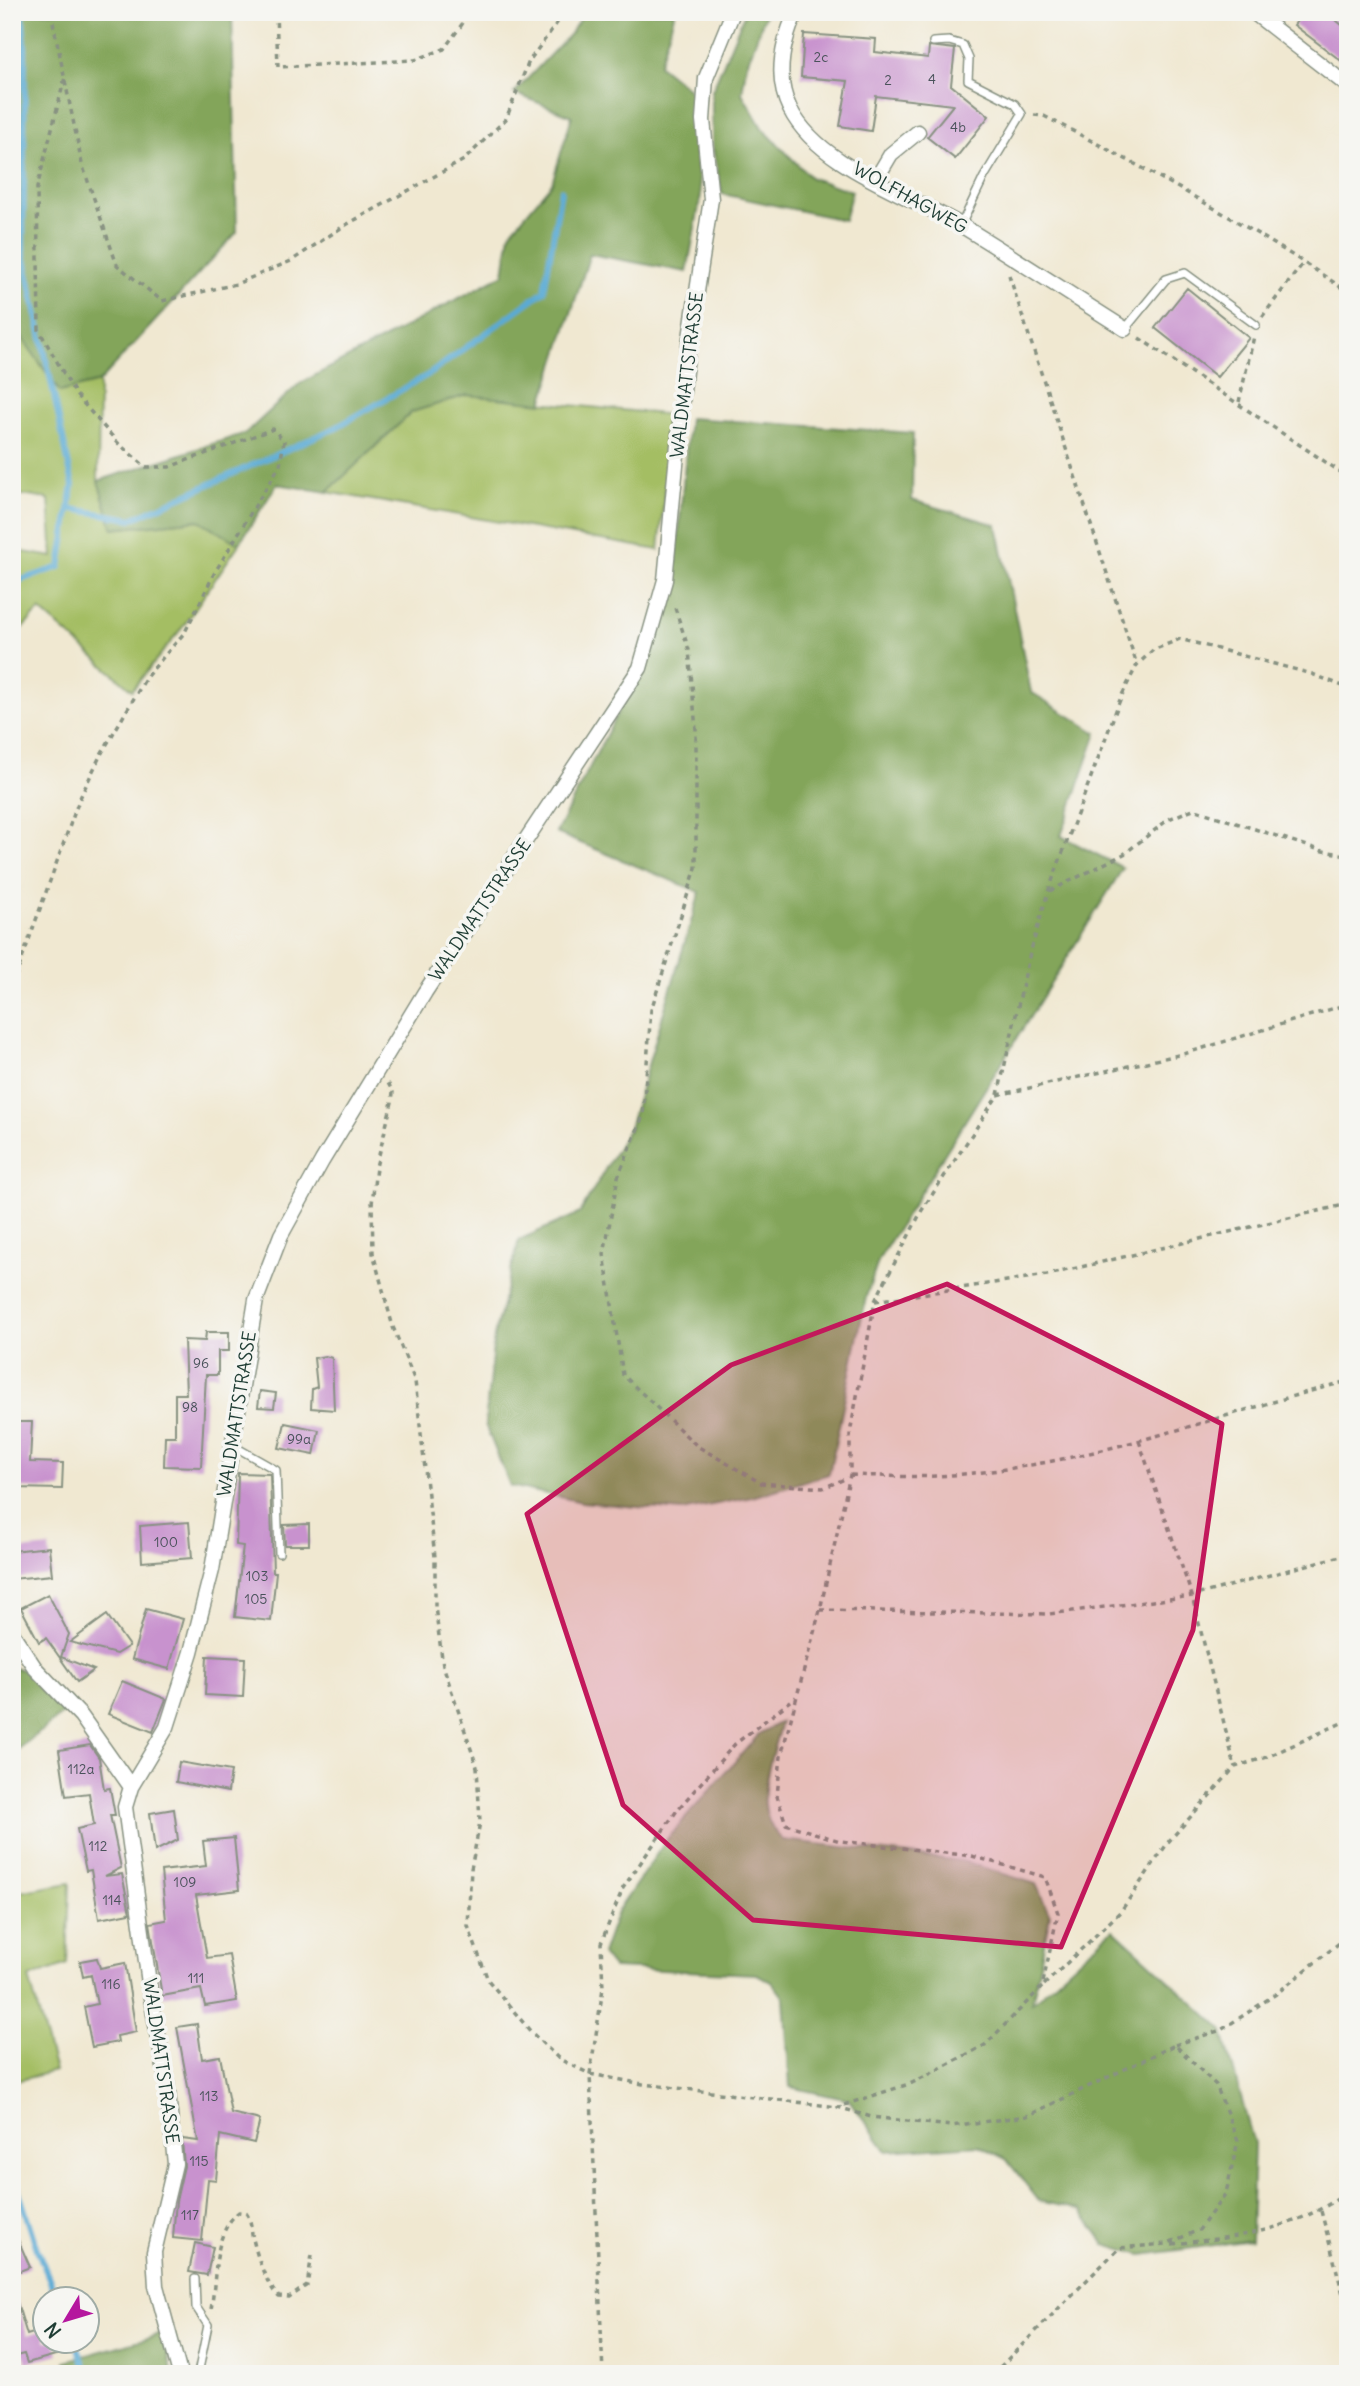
<svg xmlns="http://www.w3.org/2000/svg" width="1360" height="2386" font-family="Delius,sans-serif">
<style>
.green{fill:#a4be64;stroke:#627e4c;stroke-width:2}
.forest{fill:#83a55a;stroke:#517147;stroke-width:2}
.lines{fill:none;stroke-linecap:round;stroke-linejoin:round}
.stream{stroke:#5aaad4;stroke-width:6}
.building{fill:#c892ce}
.lane-casing{stroke:#889282;stroke-width:10}
.street-casing{stroke:#889282;stroke-width:17}
.path{stroke:#889282;stroke-width:3.5;stroke-dasharray:5 5;stroke-linecap:butt}
.lane{stroke:#fff;stroke-width:7}
.street{stroke:#fff;stroke-width:14}
.marked{fill:#c2185b;fill-opacity:0.2;stroke:#c2185b;stroke-width:5;stroke-linejoin:round}
.labels{text-anchor:middle;stroke-width:7;stroke-linejoin:round;paint-order:stroke}
.number-label{font-size:14px;fill:#49525a}
.street-label{font-size:18px;fill:#1f3d34;stroke:#f6f6f2}
</style>
<rect width="100%" height="100%" fill="#f6f6f2"/>
<filter id="ink" filterUnits="userSpaceOnUse"><feTurbulence type="fractalNoise" baseFrequency=".0143" numOctaves="2"/><feDisplacementMap in="SourceGraphic" scale="14" xChannelSelector="R" yChannelSelector="G"/><feConvolveMatrix kernelMatrix="1 2 1 2 8 2 1 2 1" color-interpolation-filters="sRGB"/></filter>
<filter id="wash" filterUnits="userSpaceOnUse"><feTurbulence type="fractalNoise" baseFrequency=".00686" numOctaves="4" result="noise"/><feDisplacementMap in="SourceGraphic" scale="28" xChannelSelector="R" yChannelSelector="G"/><feGaussianBlur stdDeviation="1.57" result="paint"/><feColorMatrix in="noise" values="0 0 0 0 0 0 0 0 0 0 0 0 0 0 0 0 0 1.4 0 .05"/><feComposite in="paint" operator="in"/></filter>
<g filter="url(#wash)">
<rect width="100%" height="100%" fill="#f0e8d1"/>
<!-- green -->
<path class="green" d="M21 190 19 333 60 391 99 382 98 481 113 529 199 520 239 544 182 628 132 690 40 610 12 639V550L53 557 49 499 15 494 12 468V191Z
M467 395 672 415 659 550 327 492 412 412Z
M70 1883 67 1964 29 1978 55 2071 12 2082V1893Z"/>
<!-- forest -->
<path class="forest" d="M12 12H232L237 232 99 382 60 392 19 333 21 191H12Z
M585 12H675L659 65 695 94V150L701 195 687 272 590 254 542 403 467 395 412 412 327 492 277 484 239 544 199 520 113 529 98 481 246 433 299 384 504 274 510 233 552 183 572 116 514 93 569 35Z
M745 12H766L746 67 742 93 762 128 811 178 852 191 844 220 722 194 712 144V91Z
M689 418 913 433 912 500 997 525 1031 692 1097 733 1061 836 1123 868 879 1259 866 1297 829 1474 752 1497 682 1511 582 1502 510 1486 485 1424 494 1336 519 1240 580 1213 629 1128 700 892 556 833 640 669 676 564Z
M12 1668 25 1670 65 1712 16 1751H12Z
M781 1722C772 1759 748 1811 783 1840L962 1861 1036 1884 1050 1915 1032 2003 1113 1929 1222 2029 1254 2144 1251 2240 1142 2255 1105 2244 1081 2210 1039 2201 1006 2159 978 2145 887 2151 849 2100 790 2087 784 1998 772 1982 757 1974 613 1968 602 1954 617 1912 667 1839 760 1733Z
M162 2334 173 2374H67L66 2361Z"/>
<g class="lines">
<!-- stream -->
<path class="stream" d="M72 509 132 519 335 428 431 373 544 291 561 190
M12 583 60 567 73 485 23 250 25 48 22 12
M12 2170 37 2249 57 2298
M75 2340 88 2374"/>
</g>
<g id="blocks">
<!-- building -->
<path class="building" d="M1304 12H1326L1348 30V66L1294 25Z
M804 34 876 39 875 52 928 58 929 46 955 49 951 85 989 116 955 159 927 137 953 105 876 96 871 131 840 126 848 81 801 77Z
M1187 288 1249 338 1217 377 1155 328Z
M206 1332H229V1351H218V1375H206L201 1467 164 1466 165 1436H175V1394H186L184 1340 205 1341Z
M325 1356 332 1358 334 1410 311 1408 312 1389 317 1387 314 1358Z
M260 1391 276 1393 274 1408 258 1407Z
M12 1422H32L30 1462 63 1463 62 1489 14 1488Z
M285 1423 319 1430 314 1455 279 1448Z
M238 1473 270 1474 273 1572H276L271 1621 235 1617 243 1546 236 1545Z
M189 1522 192 1558 142 1562 140 1526Z
M309 1524V1545H285L284 1525Z
M49 1547 52 1575 12 1579V1551Z
M48 1594 69 1634 61 1657 94 1670 77 1682 46 1638 39 1642 21 1608Z
M146 1609 183 1619 169 1669 132 1659Z
M107 1615 129 1646 116 1654 70 1642Z
M207 1656 245 1658 243 1697 205 1695Z
M122 1681 166 1699 153 1732 108 1714Z
M90 1745 99 1758 104 1789 110 1788 115 1815H110L121 1868 105 1876 122 1874 130 1913 99 1919 91 1870 86 1871 77 1829 94 1825 89 1793 66 1796 59 1750Z
M179 1762 231 1771 228 1792 176 1782Z
M174 1809 178 1840 155 1851 150 1813Z
M234 1838 239 1890 196 1895 207 1958 229 1955 237 2001 205 2006 201 1989 162 1996 150 1923 166 1920 161 1871 206 1866 203 1841Z
M97 1958 100 1968 125 1963 136 2032 117 2036 118 2042 92 2047 84 2007 97 2004 91 1975 83 1977 80 1961Z
M197 2024 202 2059 220 2056 231 2113 260 2120 254 2143 220 2135 216 2180 208 2179 202 2241 173 2238 176 2201 184 2166 182 2139 198 2141 177 2027Z
M12 2226 30 2267 12 2274Z
M195 2243 213 2247 207 2275 189 2272Z
M12 2299H16L27 2335 46 2329V2341H55L59 2354 27 2363 24 2354 12 2357Z"/>
</g>
</g>
<g filter="url(#ink)">
<use href="#blocks" fill-opacity="0" stroke="#889282" stroke-width="2"/>
<g class="lines">
<defs>
<path id="lane" d="M933 42 949 41 963 45 969 59 968 80 1015 104 1022 114 984 177 961 225
M1125 329 1166 279 1185 273 1256 325
M232 1445 276 1470 279 1553
M195 2279 196 2307 208 2325 198 2374"/>
<path id="street" d="M796 12C782 43 774 77 790 109 819 167 911 195 964 227 1018 260 1071 295 1125 329
M1253 12 1348 86
M875 181 891 154 918 132
M12 1633 35 1668 81 1716 131 1787
M180 2374 156 2286 154 2252 175 2164 167 2083 151 1998 125 1807 131 1787 167 1727 191 1652 212 1570 256 1300 281 1235 322 1161 425 992 640 668 665 580 685 371 711 199 703 120 706 78 733 12"/>
</defs>
<!-- lane casing -->
<use href="#lane" class="lane-casing"/>
<!-- street casing -->
<use href="#street" class="street-casing"/>
<!-- path -->
<path class="path" d="M51 12 82 164 117 265 162 301 236 284 291 261 344 226 464 160 506 119 529 61 565 12
M276 12 278 67 415 60 444 49 471 12
M1034 115 1044 116C1148 170 1252 226 1348 292
M1009 275 1137 665
M1262 317 1304 262
M1139 338 1348 477
M1239 402 1254 336
M675 608 689 650 696 730V868L651 1010 643 1116 618 1177 604 1254 623 1375 697 1446 761 1483 823 1488 847 1478
M1050 891 1124 854 1169 819 1193 809 1323 851 1348 855
M12 987 79 800 100 756 147 676 185 632 215 572 280 465 284 441 273 429 169 467H146L119 444 76 395 39 330 37 188 65 77
M388 1083 393 1092 392 1102 376 1167 372 1204 373 1253 393 1327 415 1381 435 1557V1607L443 1665 477 1767 480 1822 471 1869 468 1926 488 1980 531 2032 559 2059 590 2074 643 2084 838 2107
M998 1095 1187 1053 1348 1004
M875 1301 1047 1275 1348 1204
M1139 1441 1192 1596 1235 1767
M851 1475C884 1476 919 1478 952 1475 1088 1465 1218 1415 1348 1381
M820 1610 1049 1614 1192 1596 1348 1554
M1044 1985 1121 1911 1169 1841 1235 1767 1267 1757 1348 1720
M1175 2045 1221 2030 1276 1994 1348 1936
M1321 2211 1348 2313
M1172 2244C1239 2237 1291 2232 1348 2192
M211 2309C217 2278 212 2233 239 2212L246 2213C251 2220 251 2226 252 2234 256 2254 265 2283 279 2297L289 2298 307 2285 312 2255
M603 2374 590 2074 603 1988 601 1943 623 1888 678 1809 735 1744 796 1697
M993 2374 1119 2248 1166 2244 1199 2230 1226 2193 1238 2141 1216 2085 1175 2045 1027 2116 951 2126 871 2117 838 2107 912 2083 985 2045 1042 1987 1058 1913 1045 1877 972 1856 840 1841 786 1824 777 1796 781 1756 820 1610 850 1475V1433L875 1301 922 1210 998 1095 1029 957 1048 892 1121 697 1137 665 1153 650 1180 639 1312 674 1348 688"/>
<!-- lane -->
<use href="#lane" class="lane"/>
<!-- street -->
<use href="#street" class="street"/>
</g>
</g>
<!-- marked area -->
<path class="marked" d="M947 1284 1222 1424 1193 1630 1061 1947 753 1920 623 1805 527 1514 731 1365Z"/>
<g class="labels">
<!-- number labels -->
<g class="number-label">
<text x="821" y="62">2c</text>
<text x="932" y="84">4</text>
<text x="888" y="85">2</text>
<text x="958" y="132">4b</text>
<text x="201" y="1368">96</text>
<text x="190" y="1412">98</text>
<text x="299" y="1444">99a</text>
<text x="166" y="1547">100</text>
<text x="257" y="1581">103</text>
<text x="256" y="1604">105</text>
<text x="81" y="1774">112a</text>
<text x="98" y="1851">112</text>
<text x="185" y="1887">109</text>
<text x="112" y="1905">114</text>
<text x="196" y="1983">111</text>
<text x="111" y="1989">116</text>
<text x="209" y="2101">113</text>
<text x="199" y="2166">115</text>
<text x="190" y="2220">117</text>
</g>
<!-- street labels -->
<g class="street-label">
<text transform="translate(910 198) rotate(29)" y="6">WOLFHAGWEG</text>
<text transform="translate(687 375) rotate(-83)" y="6">WALDMATTSTRASSE</text>
<text transform="translate(480 910) rotate(-56)" y="6">WALDMATTSTRASSE</text>
<text transform="translate(237 1414) rotate(-81)" y="6">WALDMATTSTRASSE</text>
<text transform="translate(161 2061) rotate(82)" y="6">WALDMATTSTRASSE</text>
</g>
</g>
<!-- margin -->
<rect width="1360" height="2386" fill="none" stroke="#f6f6f2" stroke-width="42"/>
<!-- north arrow -->
<g transform="translate(66 2320) rotate(232)"><circle r="33" fill="#f6f6f2" stroke="#a0aca6" stroke-width="2"/>
<path d="M0-5L12 26L0 18L-12 26Z" fill="#b5179e"/>
<text y="-10" font-size="19" font-weight="bold" text-anchor="middle" fill="#1f3d34">N</text>
</g>
</svg>
